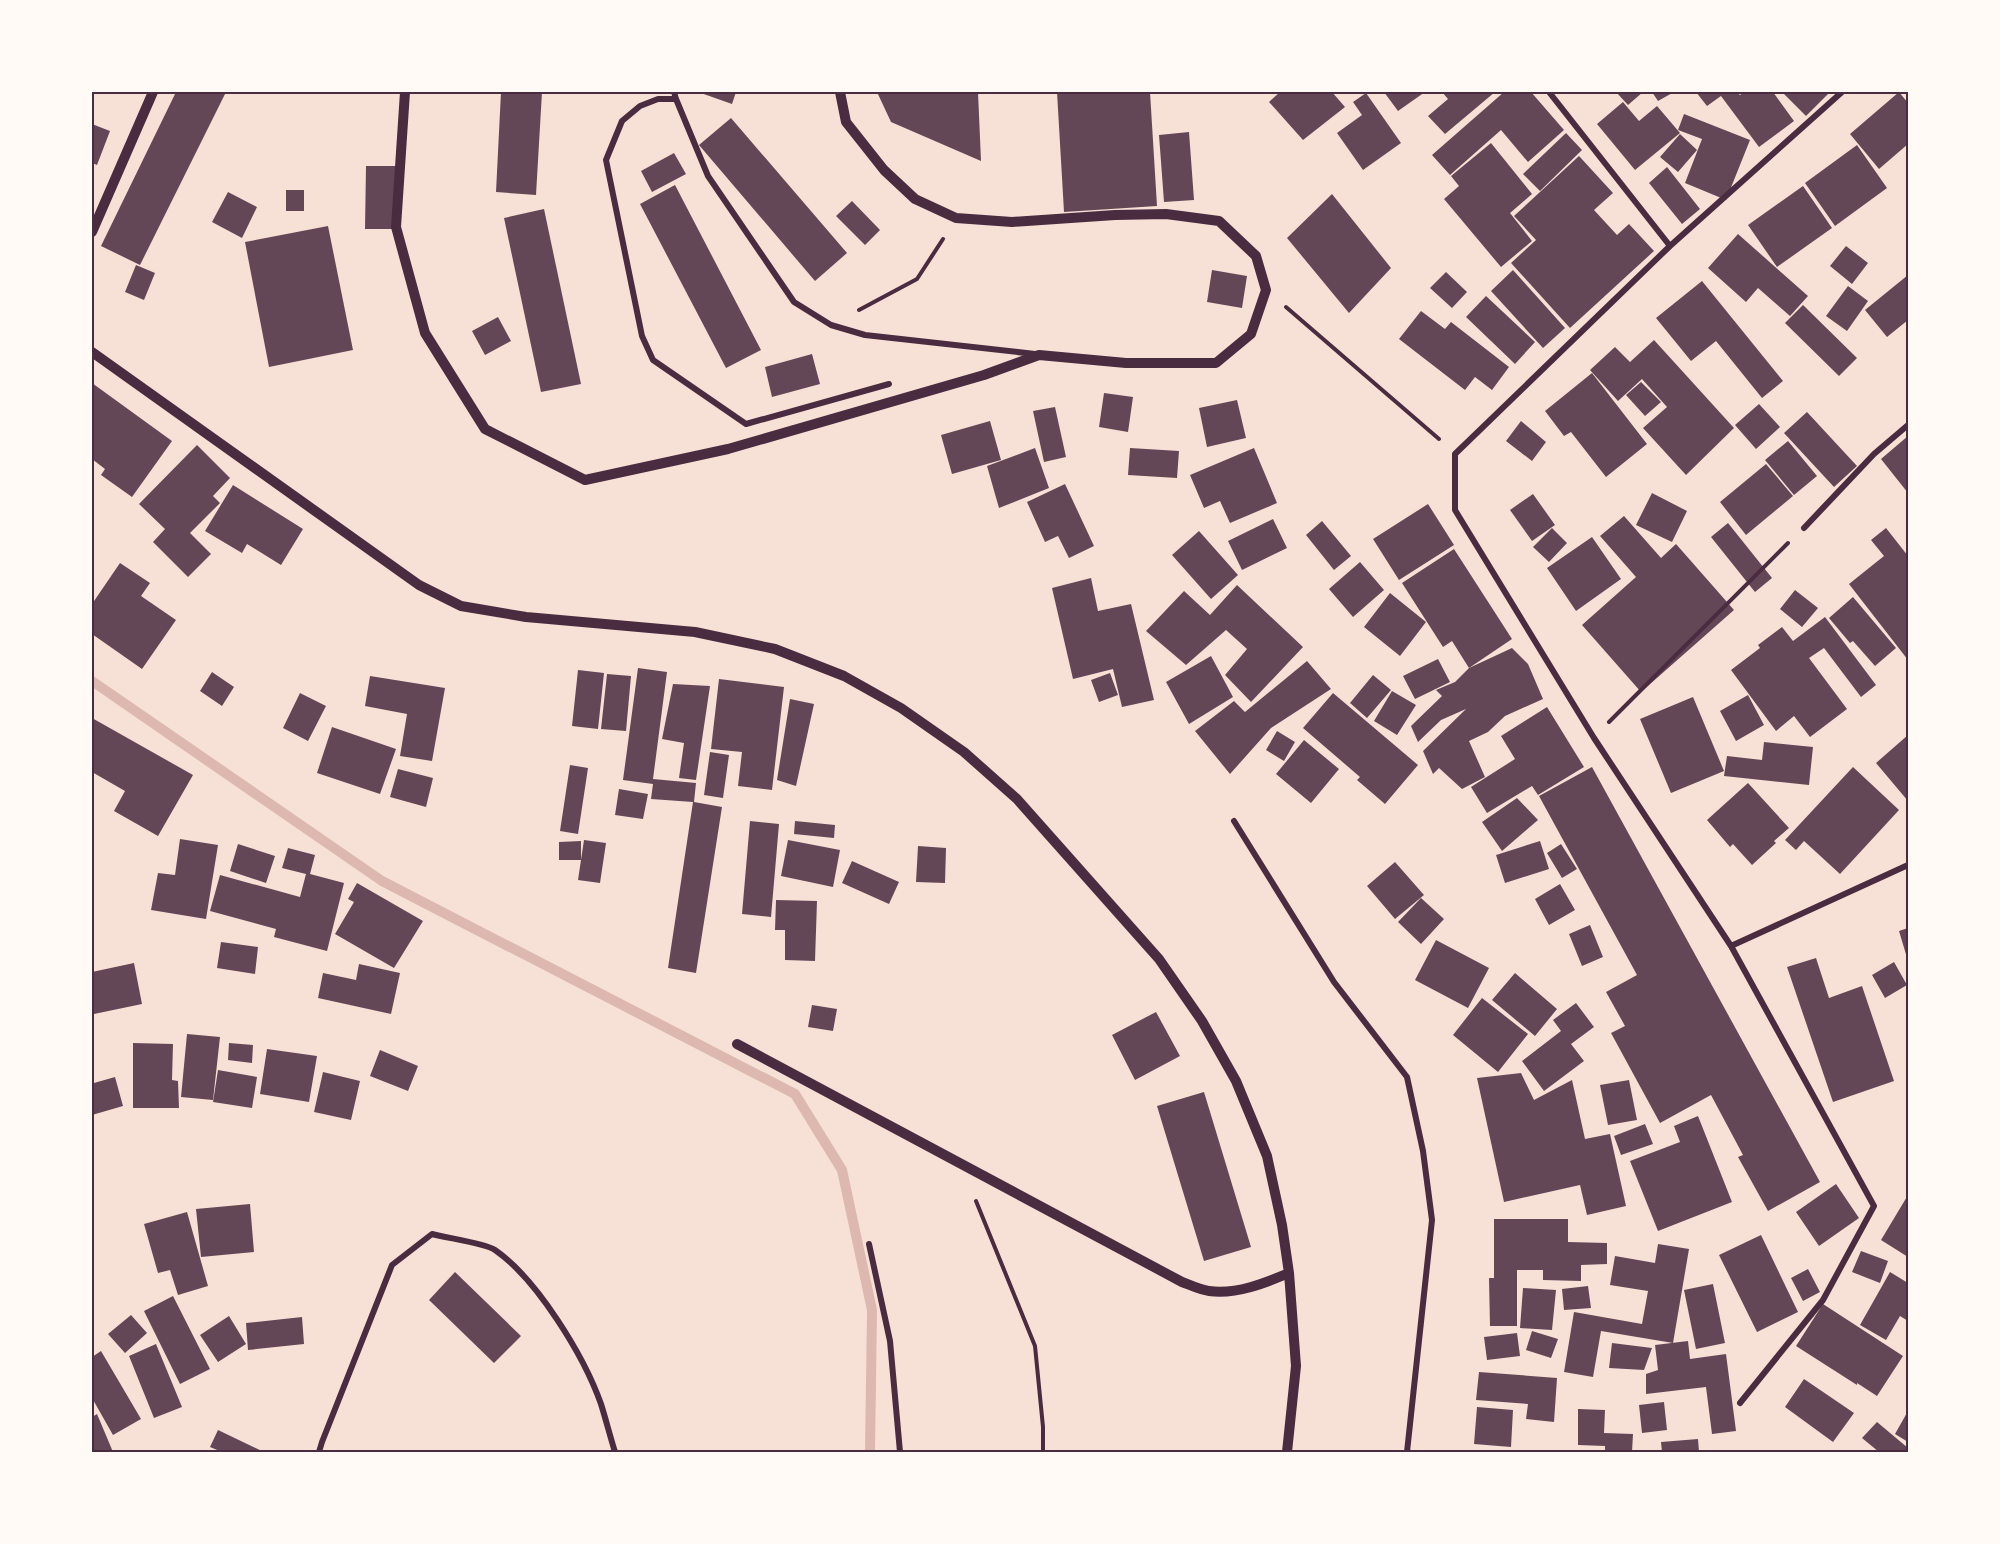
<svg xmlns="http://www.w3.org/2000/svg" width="2000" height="1544" font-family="'Sofia Sans Condensed',sans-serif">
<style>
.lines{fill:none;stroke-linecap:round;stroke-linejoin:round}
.stream{stroke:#dcb8b0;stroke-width:10}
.building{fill:#644757}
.path{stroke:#4a2c40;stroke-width:4}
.minor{stroke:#4a2c40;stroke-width:6}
.tertiary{stroke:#4a2c40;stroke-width:10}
.neatline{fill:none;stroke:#4a2c40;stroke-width:2}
</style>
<rect width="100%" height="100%" fill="#f7e1d7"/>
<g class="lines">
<!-- stream -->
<path class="stream" d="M92 681 382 881 795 1094 842 1170 872 1310 870 1452"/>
</g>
<!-- building -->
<path class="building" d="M176 92H226L140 265 101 246Z
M501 92H542L536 195 496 192Z
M698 92H736L732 104Z
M877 92H978L981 161 891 122Z
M1057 92H1150L1157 206 1064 212Z
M1280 92H1332L1345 107 1303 140 1269 102Z
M1384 92H1425L1398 111Z
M1442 92H1495L1445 134 1428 116 1448 99Z
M1504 92H1531L1564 130 1528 162 1501 130 1450 175 1432 155Z
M1616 92H1643L1628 105Z
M1652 92H1674L1658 101Z
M1696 92H1737L1740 95 1744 92H1773L1794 121 1759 147 1721 96 1707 106Z
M1782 92H1830L1806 116Z
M1899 92 1908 103V144L1879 169 1850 134Z
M1366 93 1401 143 1363 170 1337 133 1362 115 1353 102Z
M1623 102 1639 121 1657 106 1680 133 1635 170 1597 124Z
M1684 114 1750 140 1726 200 1685 183 1702 139 1678 130Z
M731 118 847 253 815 281 699 145Z
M92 124 110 131 97 165 92 163Z
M1189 132 1194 200 1164 202 1159 135Z
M1566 133 1582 150 1540 191 1523 174Z
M1680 134 1697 150 1678 172 1660 157Z
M1491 143 1532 194 1510 213 1532 241 1501 267 1444 199 1459 186 1451 176Z
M1857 145 1887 188 1835 226 1805 183Z
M674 153 686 174 652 192 641 171Z
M1579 156 1613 193 1594 210 1617 235 1629 224 1654 251 1570 328 1511 263 1536 240 1514 216Z
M366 166H399L398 229H365Z
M1667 167 1700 209 1682 224 1649 183Z
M675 185 761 350 726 368 640 204Z
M1803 186 1832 228 1777 267 1748 225Z
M286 190H304V211H286Z
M228 192 257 207 242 238 212 222Z
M1332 194 1391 268 1349 313 1287 238Z
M852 201 880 230 865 245 836 216Z
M544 209 581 384 541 392 504 218Z
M328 226 353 350 269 367 245 242Z
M1738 234 1808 296 1790 316 1758 288 1746 302 1708 268Z
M1846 246 1868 263 1852 284 1830 266Z
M136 265 155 273 144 300 125 292Z
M1212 270 1247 276 1242 308 1207 302Z
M1513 270 1565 328 1543 348 1491 291Z
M1446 272 1467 292 1452 308 1430 288Z
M1908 275V320L1887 337 1865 310Z
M1702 281 1783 381 1762 398 1716 341 1691 361 1656 318Z
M1848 286 1868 301 1847 331 1826 316Z
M1486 296 1535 342 1515 364 1466 317Z
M1803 305 1857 358 1839 376 1785 323Z
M1421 311 1445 329 1451 322 1509 367 1492 390 1475 377 1465 390 1399 339Z
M498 317 511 341 485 355 472 331Z
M1654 340 1734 428 1686 475 1643 428 1667 407 1642 379 1618 401 1590 370 1615 347 1630 362Z
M812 354 820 384 772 397 765 367Z
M1592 373 1647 444 1606 477 1571 432 1564 436 1545 411Z
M1641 382 1661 402 1645 416 1626 395Z
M92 383 172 441 132 497 101 475 105 469 92 459Z
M1104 393 1133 397 1128 432 1099 427Z
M1237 400 1246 438 1207 447 1199 408Z
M1759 404 1780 427 1756 449 1735 425Z
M1055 407 1066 457 1044 462 1033 411Z
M1807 412 1857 466 1834 487 1784 433Z
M990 421 1001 460 952 474 941 435Z
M1521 421 1546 442 1532 461 1506 441Z
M1908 436V493L1881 459Z
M1788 441 1817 476 1794 495 1765 460Z
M197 445 230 478 213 496 220 503 190 533 211 554 188 577 153 542 165 529 139 504Z
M1035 448 1049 488 999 508 987 466Z
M1130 448 1179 451 1177 478 1128 475Z
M1254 448 1277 503 1230 523 1220 501 1204 508 1190 475Z
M1766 464 1793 496 1746 535 1720 502Z
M1065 484 1094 546 1069 558 1058 536 1045 542 1027 502Z
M233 485 303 529 281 565 247 544 242 553 205 531Z
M1652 493 1687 511 1672 542 1636 525Z
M1533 494 1555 525 1532 541 1510 510Z
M1428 504 1454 545 1399 580 1373 539Z
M1624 516 1661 558 1676 544 1734 610 1641 692 1582 625 1636 577 1600 536Z
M1273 519 1287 548 1242 570 1228 541Z
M1322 521 1351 556 1334 570 1306 535Z
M1728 523 1772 578 1755 592 1711 537Z
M1552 528 1567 543 1549 562 1533 547Z
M1886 528 1908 556V660L1849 584 1884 556 1871 540Z
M1199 531 1238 575 1211 599 1172 555Z
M1592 537 1621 579 1576 611 1547 568Z
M1454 549 1512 639 1469 668 1512 648 1528 664 1543 699 1505 716 1488 732 1469 741 1485 777 1462 789 1439 768 1433 774 1423 751 1466 709 1441 720 1418 742 1411 726 1442 696 1436 690 1455 682 1469 668 1452 641 1443 647 1402 583Z
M1360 562 1384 590 1353 617 1329 589Z
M120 563 150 583 141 596 176 620 142 669 92 634V604Z
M1091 578 1098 611 1131 604 1154 700 1122 707 1113 669 1073 679 1052 588Z
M1237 585 1303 647 1251 702 1225 675 1247 649 1226 630 1186 665 1146 631 1184 591 1210 615Z
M1795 590 1818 608 1802 627 1780 609Z
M1390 593 1426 622 1400 656 1364 627Z
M1853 597 1896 648 1875 666 1853 641 1850 643 1829 618Z
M1825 617 1876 685 1861 697 1824 648 1809 658 1847 709 1810 737 1794 716 1776 731 1731 670 1760 648 1758 645 1782 627 1793 641Z
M1211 656 1233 697 1189 724 1166 682Z
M1438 659 1450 682 1415 699 1403 676Z
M1307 661 1331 689 1271 728 1230 774 1195 731 1234 701 1245 712Z
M638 668 667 672 653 779 696 783 694 802 722 807 696 973 668 968 693 802 651 799 653 784 623 780Z
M578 670 604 673 598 729 572 726Z
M212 672 234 687 222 706 200 691Z
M1110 673 1118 695 1099 702 1091 680Z
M607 674 631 676 626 731 601 729Z
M1373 675 1391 690 1367 718 1350 703Z
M370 676 445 688 432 761 400 756 407 714 365 706Z
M719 679 784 687 772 790 738 786 742 752 711 749Z
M673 684 710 686 696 780 679 778 684 743 662 739Z
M1392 691 1416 705 1397 735 1374 721Z
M300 693 326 706 308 741 283 728Z
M1333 693 1418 765 1385 804 1357 780 1360 777 1303 728Z
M1748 695 1764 725 1736 741 1720 711Z
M1693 697 1724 771 1671 793 1640 719Z
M790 699 814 704 796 786 777 780Z
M1547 707 1584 767 1538 795 1532 786 1487 813 1471 787 1515 759 1501 736Z
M92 718 193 775 158 836 114 811 125 791 92 772Z
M332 727 396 749 380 794 317 773Z
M1277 731 1295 742 1284 761 1266 750Z
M1908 735V801L1876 763Z
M1304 740 1339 769 1311 803 1276 774Z
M1764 742 1813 747 1809 785 1724 776 1727 756 1762 760Z
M710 752 729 755 723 798 704 795Z
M570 765 588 768 578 834 560 831Z
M1592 767 1820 1182 1768 1211 1738 1157 1743 1155 1711 1095 1660 1123 1611 1033 1625 1026 1606 992 1637 975 1539 796Z
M1853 767 1899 810 1840 874 1804 841 1796 850 1785 840Z
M398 769 433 778 426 807 390 797Z
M1748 783 1789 828 1774 841 1776 843 1752 865 1733 844 1730 847 1707 820Z
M619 789 648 794 643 819 615 815Z
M1517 798 1538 820 1502 851 1482 822Z
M750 821 779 824 771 917 742 914Z
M795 821 835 825 834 838 794 834Z
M180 839 218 845 206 919 151 910 158 873 175 875Z
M584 840 606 843 600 883 578 880Z
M788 840 840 850 833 887 781 876Z
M581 841V860H559V842Z
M1540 841 1549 869 1505 883 1496 855Z
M238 844 275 856 266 883 230 871Z
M1561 844 1577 869 1562 878 1547 853Z
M918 846 946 848 945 883 916 882Z
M288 848 315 855 310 874 344 883 327 951 274 937 276 929 210 911 220 875 300 897 306 874 282 868Z
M852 861 899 882 889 904 842 883Z
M1395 862 1424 895 1395 919 1367 886Z
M357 883 423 921 394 968 335 934 354 902 348 899Z
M1560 884 1575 910 1549 925 1535 899Z
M1421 898 1444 919 1421 944 1398 922Z
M776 900 817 901 815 961 785 960V930H775Z
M1590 925 1603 957 1582 966 1569 934Z
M1908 928V961L1899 931Z
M1436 940 1489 968 1468 1008 1415 980Z
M221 942 258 947 255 974 217 968Z
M1816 958 1829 998 1862 986 1894 1081 1833 1102 1787 967Z
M1894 962 1907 985 1885 998 1872 975Z
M134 963 142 1004 94 1014 92 1000V972Z
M359 964 400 973 391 1014 318 998 323 973 356 980Z
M1515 973 1557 1009 1535 1036 1492 1000Z
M1482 998 1528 1034 1498 1072 1453 1035Z
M1576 1003 1594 1027 1571 1044 1584 1061 1544 1091 1522 1061 1561 1031 1553 1020Z
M812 1005 837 1009 833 1031 808 1027Z
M1156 1012 1180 1056 1135 1080 1112 1035Z
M187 1034 220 1037 213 1100 181 1097Z
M133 1043 173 1044 172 1080 178 1081 179 1108H133Z
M229 1043 253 1045 252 1063 228 1060Z
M267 1049 317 1056 309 1102 260 1094Z
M380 1050 418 1066 408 1091 370 1076Z
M218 1070 257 1077 252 1108 213 1102Z
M323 1072 360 1081 351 1120 314 1112Z
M1521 1073 1534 1100 1572 1080 1585 1139 1610 1134 1626 1206 1587 1215 1580 1185 1504 1202 1477 1078Z
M115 1077 123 1106 92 1115V1078L94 1083Z
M1629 1080 1637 1120 1608 1125 1600 1085Z
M1204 1092 1251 1247 1204 1261 1157 1106Z
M1698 1116 1732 1202 1658 1231 1630 1161 1680 1142 1674 1126Z
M1645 1124 1653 1144 1621 1155 1614 1136Z
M1836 1184 1859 1218 1819 1246 1796 1212Z
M1908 1195V1257L1881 1240Z
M250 1204 254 1252 201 1257 196 1209Z
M187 1212 208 1286 178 1295 170 1270 158 1273 144 1224Z
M1494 1219H1568V1242L1607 1243V1264L1581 1265V1281L1543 1280V1270H1517V1326H1490L1489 1278H1494Z
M1761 1235 1798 1312 1757 1332 1719 1255Z
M1658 1244 1689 1249 1673 1343 1601 1331 1593 1377 1564 1372 1574 1312 1642 1324 1648 1291 1610 1285 1615 1256 1655 1263Z
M1861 1251 1888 1261 1880 1283 1852 1272Z
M1808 1269 1820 1292 1803 1301 1791 1278Z
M455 1272 521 1336 494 1363 429 1300Z
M1890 1272 1908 1283V1321L1900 1316 1886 1340 1860 1325Z
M1713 1284 1725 1343 1696 1349 1684 1290Z
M1588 1286 1591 1308 1564 1310 1562 1289Z
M1523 1288 1556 1290 1552 1330 1520 1328Z
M173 1296 210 1369 180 1384 144 1311Z
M1823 1304 1903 1356 1877 1396 1857 1383V1385L1796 1346Z
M131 1315 147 1333 125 1353 108 1334Z
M229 1316 246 1344 218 1362 200 1335Z
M302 1317 304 1344 248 1350 246 1323Z
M1532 1331 1558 1339 1551 1358 1526 1350Z
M1517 1333 1520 1356 1487 1360 1484 1337Z
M1688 1341 1690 1359 1726 1354 1736 1431 1712 1434 1706 1387 1646 1394V1374L1658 1370 1655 1345Z
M1612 1343 1652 1348 1644 1370 1609 1368Z
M156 1344 182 1407 154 1418 129 1356Z
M101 1351 141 1419 113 1435 92 1398V1357Z
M1479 1372 1557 1378 1554 1422 1526 1419 1528 1404 1476 1400Z
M1804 1379 1854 1413 1833 1442 1785 1407Z
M1664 1402 1667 1430 1642 1433 1639 1405Z
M1477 1407 1513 1410 1511 1447 1474 1444Z
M1578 1409 1605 1410 1604 1433 1633 1434 1632 1452H1605V1446L1578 1445Z
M1908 1411V1442L1895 1434Z
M97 1414 113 1452H92V1417Z
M1877 1422 1908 1448V1452H1879L1862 1438Z
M218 1430 264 1452H222L210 1447Z
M1698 1439 1699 1452H1662L1661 1442Z"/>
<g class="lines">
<!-- path -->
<path class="path" d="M1286 307 1439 439
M859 310 917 279 943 239
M1609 722 1788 543
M976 1201 1035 1346 1043 1427V1452"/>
<!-- minor -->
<path class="minor" d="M674 92 676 99 708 176 794 302 831 325 865 335 1035 354
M1549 92 1670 246
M1842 92 1670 246 1455 454V510L1594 738 1731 946 1908 865
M676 99H658L640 106 622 121 606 160 642 336 653 360 746 424 889 384
M1804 528 1874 454 1908 425
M1234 821 1334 982 1407 1077 1423 1151 1432 1220 1407 1452
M1731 946 1874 1206 1823 1300 1740 1403
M869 1244 890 1341 900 1452
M319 1452 322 1442 392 1265 432 1234C446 1238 485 1243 495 1250 537 1279 584 1356 601 1404 606 1420 610 1436 615 1452"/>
<!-- tertiary -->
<path class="tertiary" d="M405 92 396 227 425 333 485 429 585 480 728 449 984 375 1039 355 1126 363H1216L1251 334 1266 290 1256 256 1219 221 1166 214 1115 215 1012 222 956 218 915 199 884 170 846 122 840 92
M92 232 153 92
M92 352 419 585 461 606 526 617 695 632 775 649 844 676 901 708 964 752 1017 799 1159 959 1202 1021 1236 1081 1267 1156 1282 1225 1289 1273 1296 1366 1287 1452
M737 1044 1182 1282C1190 1285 1200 1290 1209 1291 1236 1295 1265 1283 1289 1273"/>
</g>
<!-- border -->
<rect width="2000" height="1544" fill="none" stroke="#fffaf5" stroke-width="186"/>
<rect x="93" y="93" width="1814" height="1358" class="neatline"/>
</svg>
